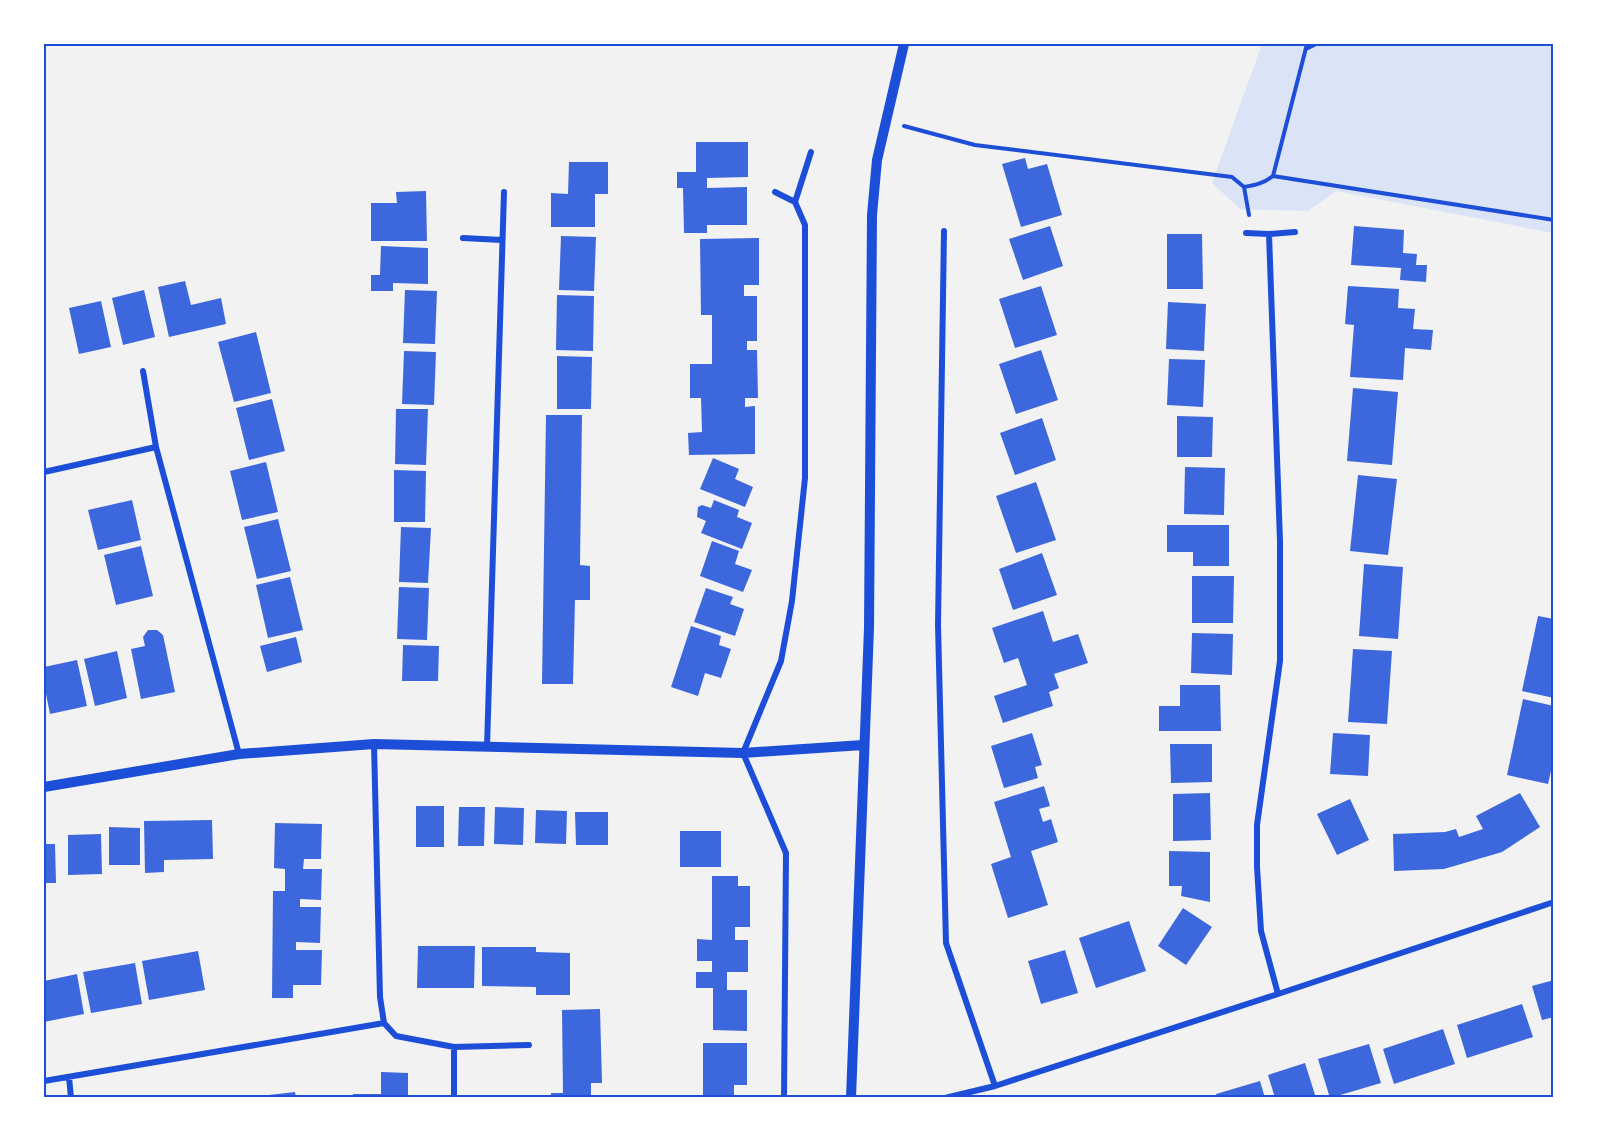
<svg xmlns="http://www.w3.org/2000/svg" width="1597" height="1141" font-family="'Space Grotesk',sans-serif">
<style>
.green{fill:#dbe4f7}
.building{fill:#3d67dc}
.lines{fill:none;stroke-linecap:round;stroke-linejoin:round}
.path{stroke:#1d4ed8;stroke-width:4}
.minor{stroke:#1d4ed8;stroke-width:6}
.tertiary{stroke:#1d4ed8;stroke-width:10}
.neatline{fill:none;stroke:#1d4ed8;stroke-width:2}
</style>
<rect width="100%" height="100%" fill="#f2f2f2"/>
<!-- green -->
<path class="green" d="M1262 44H1553V233L1336 191 1308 211 1240 209 1212 183Z"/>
<!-- building -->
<path class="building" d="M696 142H748V177L707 178V188L747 187V225H707V233H684L683 188H677V172H696Z
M1025 158 1028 169 1047 164 1062 215 1021 227 1002 164Z
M569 162H608V194H595V227H551V193L568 194Z
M426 191 427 241H371V203H397L396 192Z
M1050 226 1063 266 1023 280 1009 239Z
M1354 226 1404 230 1403 253 1417 254 1416 265H1427L1426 282 1400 280 1401 268 1351 265Z
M1167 234H1202L1203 289H1167Z
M561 236 596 237 594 291 559 290Z
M759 238V285H744V296H757V341H747V350H757L758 398H745V407L755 406V454L689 455 688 433 702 432 701 398H690V364H712V315H701L700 239Z
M381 246 428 248V284L393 283V291H371V275H380Z
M185 281 191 305 221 298 226 324 169 337 158 287Z
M1041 286 1057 335 1015 348 999 299Z
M1348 286 1399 289 1398 308 1415 309 1413 329 1433 330 1431 350 1405 348 1403 380 1350 377 1354 325 1345 324Z
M144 290 155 337 123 345 112 298Z
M405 290 437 291 435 344 403 343Z
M557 295 594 296 593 351 556 350Z
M101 301 111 347 79 354 69 308Z
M1168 302 1206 304 1204 351 1166 349Z
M256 332 271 393 234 402 218 342Z
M1041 350 1058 400 1016 414 999 364Z
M404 351 436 352 434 405 402 404Z
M557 356 592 357 591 409H557Z
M1169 359 1205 360 1203 407 1167 405Z
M1353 388 1398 392 1392 465 1347 461Z
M272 399 285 451 249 460 236 408Z
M396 409H428L426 465 395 464Z
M546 415H582L580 565 590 566V600H575L573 684H542Z
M1177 416 1213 417 1212 457H1177Z
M1042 418 1056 460 1015 475 1000 433Z
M713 458 739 469 735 479 753 487 745 507 700 489Z
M266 462 278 512 242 520 230 471Z
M1185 467 1225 468 1224 515 1184 514Z
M394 470 426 471 425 522H394Z
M1358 475 1397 479 1388 555 1350 551Z
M1036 482 1056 540 1016 553 996 496Z
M132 500 141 540 98 550 88 510Z
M714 500 739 510 737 517 752 523 742 549 701 533 706 521 697 517 698 507 702 505 711 508Z
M278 519 291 571 257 579 244 527Z
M1167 525H1229V566H1193V552H1167Z
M401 527 431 528 428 583 399 582Z
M712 541 739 551 735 564 752 570 743 592 700 576Z
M141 546 153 596 116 605 104 555Z
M1042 553 1057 595 1013 610 999 569Z
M1364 564 1403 567 1398 639 1359 636Z
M1192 576H1234L1233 623H1192Z
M290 577 303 630 268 638 256 585Z
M399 587 429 588 427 640 397 639Z
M706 588 733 597 730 604 744 609 735 636 694 622Z
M1043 611 1053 642 1078 634 1088 663 1054 674 1059 688 1049 692 1053 706 1003 723 994 696 1027 685 1018 658 1004 663 992 628Z
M1538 616 1554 619V698L1522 691Z
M691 626 721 636 719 645 731 649 721 678 705 673 698 696 671 687Z
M148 630H157L163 635 175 692 141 699 131 649 145 646 143 637Z
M1192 633 1233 634 1232 675 1191 673Z
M296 637 302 662 267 672 260 646Z
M403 645 439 646 438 681H402Z
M1353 649 1392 651 1387 724 1348 722Z
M117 651 127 698 95 706 84 659Z
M77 660 87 706 50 714 44 684V667Z
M1180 685H1220L1221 731H1159V706H1180Z
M1523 699 1554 706V758L1548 784 1507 775Z
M1032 733 1042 765 1035 767 1038 778 1004 788 991 746Z
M1333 733 1370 735 1368 776 1330 774Z
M1170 744H1212V782L1171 783Z
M1044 786 1050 806 1039 809 1043 822 1051 819 1058 842 1031 851 1048 905 1008 918 991 864 1011 857 994 802Z
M1210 793 1211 840 1173 841V794Z
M1520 793 1540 827 1502 852 1444 869 1394 871 1393 834 1445 832 1456 829 1459 837 1483 829 1476 816Z
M1350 799 1369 840 1337 855 1317 814Z
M416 806H444V847H416Z
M459 807H485L484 846H458Z
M495 807 524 808 523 845 494 844Z
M536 810 567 811 566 844 535 843Z
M575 812H608V845H576Z
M212 820 213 859 164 860V872L145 873 144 821Z
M275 823 322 824 321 859H304L303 869H322L321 900 300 899V907H321L320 943 296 942V950H322L321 985H293V998H272L273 891H285V869L274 868Z
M109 827 140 828V865H109Z
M680 831H721V867H680Z
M101 834 102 874 68 875V835Z
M44 844H55L56 883H44Z
M1169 851 1210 852V902L1181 896 1182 886H1169Z
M712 876H738V886H750V927H735V940H748V972H727V990H747V1031L713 1030V988H696V972H712V961H697V939L712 940Z
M1183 908 1212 927 1186 965 1158 946Z
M1129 921 1146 971 1096 988 1079 938Z
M418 946H475L474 988H417Z
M482 947H536V952L570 953V995H536V987L482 986Z
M1065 950 1078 993 1041 1004 1028 961Z
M198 951 205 990 149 1000 142 961Z
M135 963 142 1004 91 1013 83 972Z
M77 974 84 1014 44 1022V981Z
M1554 980V1017L1542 1020 1532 986Z
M1522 1004 1533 1037 1467 1058 1457 1025Z
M600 1009 602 1083H591V1098H551V1093H563L562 1010Z
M1443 1029 1455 1064 1394 1084 1383 1049Z
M703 1043H747V1085H734V1098H703Z
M1369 1044 1381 1083 1330 1098 1318 1059Z
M1305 1063 1316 1098H1275L1268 1075Z
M381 1072 408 1073V1098H353V1094H381Z
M1260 1081 1265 1098H1217L1216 1094Z
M295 1092 296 1098H260V1096Z"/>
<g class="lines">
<!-- path -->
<path class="path" d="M1308 48 1316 44
M904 126 975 145 1232 177 1244 187C1256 185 1264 183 1273 176L1307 44
M1273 176 1554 220
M1244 187 1249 215"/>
<!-- minor -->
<path class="minor" d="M775 192 795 202 811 152
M944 231 938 625 946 943 995 1086
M1246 233 1269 234 1295 232
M1269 234 1280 541V661L1257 825V867L1261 931 1278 994
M463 238 502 240
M143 371 156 447 239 754
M44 472 156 447
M487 747 504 192
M384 1023 396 1036 454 1047 529 1045
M454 1047V1098
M69 1077 71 1098
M44 1081 384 1023 380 997 374 744
M784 1098 786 853 743 753 781 661 792 601 805 478V225L795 202
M945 1098 995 1086 1278 994 1554 902"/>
<!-- tertiary -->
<path class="tertiary" d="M44 787 239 754 374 744 743 753 863 745
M851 1098 869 628 872 215 877 160 904 44"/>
</g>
<!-- border -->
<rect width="1597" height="1141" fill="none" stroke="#ffffff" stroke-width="90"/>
<rect x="45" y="45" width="1507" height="1051" class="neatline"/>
</svg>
